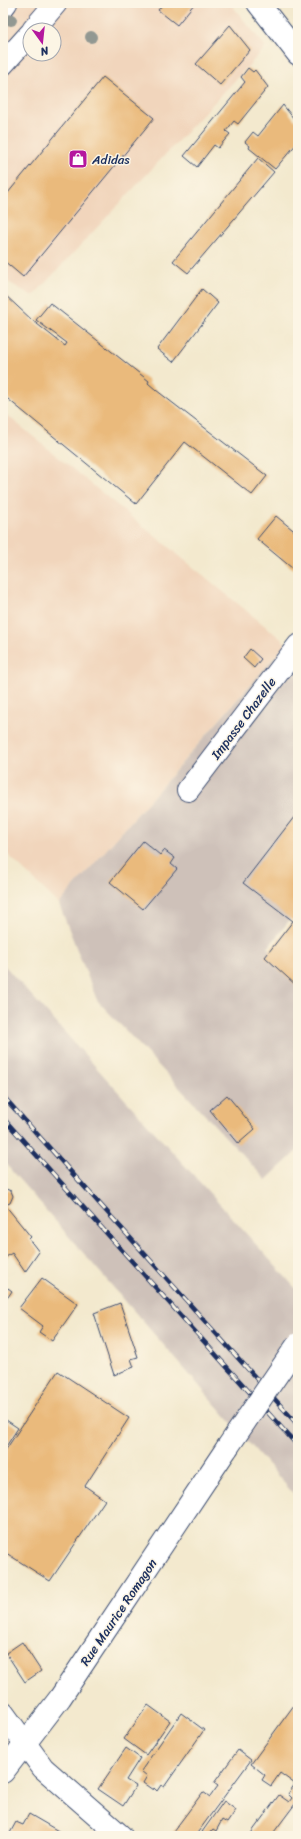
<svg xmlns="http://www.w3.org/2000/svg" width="301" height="1839" font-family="Sriracha,sans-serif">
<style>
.built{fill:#f1d5bc;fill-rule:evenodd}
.industrial{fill:#cec1b9}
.building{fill:#eaba7b}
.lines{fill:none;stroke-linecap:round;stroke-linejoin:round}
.street-casing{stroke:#3b4b6f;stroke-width:24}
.secondary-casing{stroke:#3b4b6f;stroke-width:24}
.street{stroke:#fff;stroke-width:22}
.secondary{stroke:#fff;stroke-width:22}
.rail-casing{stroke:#1b2f5e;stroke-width:4.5}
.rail{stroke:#fcf5e5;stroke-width:3;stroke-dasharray:9;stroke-linecap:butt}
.secondary-bridge-casing{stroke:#3b4b6f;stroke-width:24;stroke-linecap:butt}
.secondary-bridge{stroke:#fff;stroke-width:22}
.tree{fill:#929892}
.labels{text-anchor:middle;stroke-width:3;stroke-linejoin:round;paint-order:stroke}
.poi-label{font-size:13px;fill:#1b2f5e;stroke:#fcf5e5;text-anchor:start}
.street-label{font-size:13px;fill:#1b2f5e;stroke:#fcf5e5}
</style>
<rect width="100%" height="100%" fill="#fcf5e5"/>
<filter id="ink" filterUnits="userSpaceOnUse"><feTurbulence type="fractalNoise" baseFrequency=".025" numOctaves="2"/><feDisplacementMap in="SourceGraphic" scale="8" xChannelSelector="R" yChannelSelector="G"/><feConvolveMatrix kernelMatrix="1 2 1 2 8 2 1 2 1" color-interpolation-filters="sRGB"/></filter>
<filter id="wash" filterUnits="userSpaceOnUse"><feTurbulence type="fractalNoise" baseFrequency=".012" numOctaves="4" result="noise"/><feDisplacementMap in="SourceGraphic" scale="16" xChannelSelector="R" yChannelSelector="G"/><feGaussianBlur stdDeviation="0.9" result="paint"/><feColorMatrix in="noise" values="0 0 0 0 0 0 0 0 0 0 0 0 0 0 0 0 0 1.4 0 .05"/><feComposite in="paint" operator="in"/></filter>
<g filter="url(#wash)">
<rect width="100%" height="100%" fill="#f3e9ce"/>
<!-- built -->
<path class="built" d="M3 3H230L266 47 33 296 3 279ZM30 30H54V54H30Z
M3 412 286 643 59 904 3 850Z"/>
<!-- industrial -->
<path class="industrial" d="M298 630V909L268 948 298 978V1150L266 1180 97 1000 59 904Z
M3 964 298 1291V1499L3 1161Z"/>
<g id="blocks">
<!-- building -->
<path class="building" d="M164 3H195L177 25 158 10Z
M230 25 250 50 220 85 196 64Z
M248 68 253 72 255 70 268 87 238 124 234 121 226 131 230 134 218 148 214 145 197 167 184 156 245 82 241 77Z
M103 77 154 118 23 277 3 260V199Z
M283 105 298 124V142L275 169 249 148 250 146 245 142 253 132 258 136Z
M258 158 274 172 188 273 173 261Z
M202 289 218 303 173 362 157 349Z
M3 293 32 320 65 346 67 343 36 320 50 303 149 381 148 383 156 390 267 476 252 495 185 442 136 504 3 395Z
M276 516 298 534V573L257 539Z
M250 649 261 659 254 668 243 658Z
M298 812V987L265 957 293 921 243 883Z
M143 841 160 855 164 850 175 858 171 864 177 869 143 909 110 882Z
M227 1095 255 1129 238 1144 210 1110Z
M6 1189 11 1191 13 1196 10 1203 5 1205 31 1237 29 1239 39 1252 25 1272 12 1253 3 1259V1191Z
M42 1278 78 1304 52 1341 39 1332 43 1326 19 1308Z
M8 1288 12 1291 8 1297 4 1293Z
M120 1303 138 1357 131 1359 134 1367 114 1375 94 1313Z
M58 1371 129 1418 85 1486 105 1500 50 1581 3 1551V1454Z
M3 1418 18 1428 3 1451Z
M22 1642 41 1671 25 1682 6 1653Z
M297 1701 298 1702V1800L271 1836H249L279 1795 289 1802 292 1798 288 1794 295 1784 280 1773 271 1786 262 1780 265 1775 251 1764Z
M148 1705 170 1721 146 1755 124 1739Z
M181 1713 204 1730 164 1787 161 1785 157 1791 154 1788 153 1790 143 1783 147 1776 141 1771Z
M126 1748 140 1758 126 1780 136 1786 123 1806 98 1789Z
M238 1750 251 1760 195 1836H170L203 1792 210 1797 218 1786 214 1783Z
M224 1801 236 1810 227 1823 222 1820 216 1831 213 1829 207 1836 202 1832Z
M29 1814 60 1832 58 1836H15L10 1833 16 1822 23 1825Z"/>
</g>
</g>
<g filter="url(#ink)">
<use href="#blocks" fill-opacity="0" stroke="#3b4b6f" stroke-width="1"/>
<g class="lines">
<defs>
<path id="street" d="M3 7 6 3
M33 30 56 3
M3 64 30 34
M188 790 298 646
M3 1713 43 1768 121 1836"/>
<path id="secondary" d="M258 3 298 54
M3 1772 60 1698 227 1448"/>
</defs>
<!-- street casing -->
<use href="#street" class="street-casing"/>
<!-- secondary casing -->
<use href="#secondary" class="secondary-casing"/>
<!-- street -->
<use href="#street" class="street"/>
<!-- secondary -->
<use href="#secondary" class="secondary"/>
<defs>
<path id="rail" d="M3 1096 298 1425
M3 1118 298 1446"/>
</defs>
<!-- rail casing -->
<use href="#rail" class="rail-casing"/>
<!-- rail -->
<use href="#rail" class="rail"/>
<defs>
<path id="secondary-bridge" d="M227 1448 298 1344"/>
</defs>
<!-- secondary-bridge casing -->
<use href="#secondary-bridge" class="secondary-bridge-casing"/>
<!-- secondary-bridge -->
<use href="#secondary-bridge" class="secondary-bridge"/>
</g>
<!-- trees -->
<g class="tree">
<circle cx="11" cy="20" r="6"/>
<circle cx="91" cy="37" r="6"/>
</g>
</g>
<!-- icons -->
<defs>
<symbol id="shop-square" viewBox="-11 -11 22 22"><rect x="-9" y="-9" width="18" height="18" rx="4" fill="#b5179e" stroke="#fcf5e5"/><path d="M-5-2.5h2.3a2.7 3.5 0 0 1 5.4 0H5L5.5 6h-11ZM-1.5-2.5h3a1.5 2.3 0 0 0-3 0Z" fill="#fff"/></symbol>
</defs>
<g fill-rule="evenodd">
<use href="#shop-square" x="67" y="148" width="22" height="22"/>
</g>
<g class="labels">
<!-- poi labels -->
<g class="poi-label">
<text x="92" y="164">Adidas</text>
</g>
<!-- street labels -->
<g class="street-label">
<text transform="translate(243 718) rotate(-53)" y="5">Impasse Chazelle</text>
<text transform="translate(118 1612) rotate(-56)" y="5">Rue Maurice Romagon</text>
</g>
</g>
<!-- margin -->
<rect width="301" height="1839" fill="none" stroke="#fcf5e5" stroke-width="16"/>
<!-- north arrow -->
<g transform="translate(42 42) rotate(165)"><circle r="19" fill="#fcf5e5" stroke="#a2a6af"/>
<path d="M0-3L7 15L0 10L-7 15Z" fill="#b5179e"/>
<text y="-6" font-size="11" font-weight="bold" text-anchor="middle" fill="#1b2f5e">N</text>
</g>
</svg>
